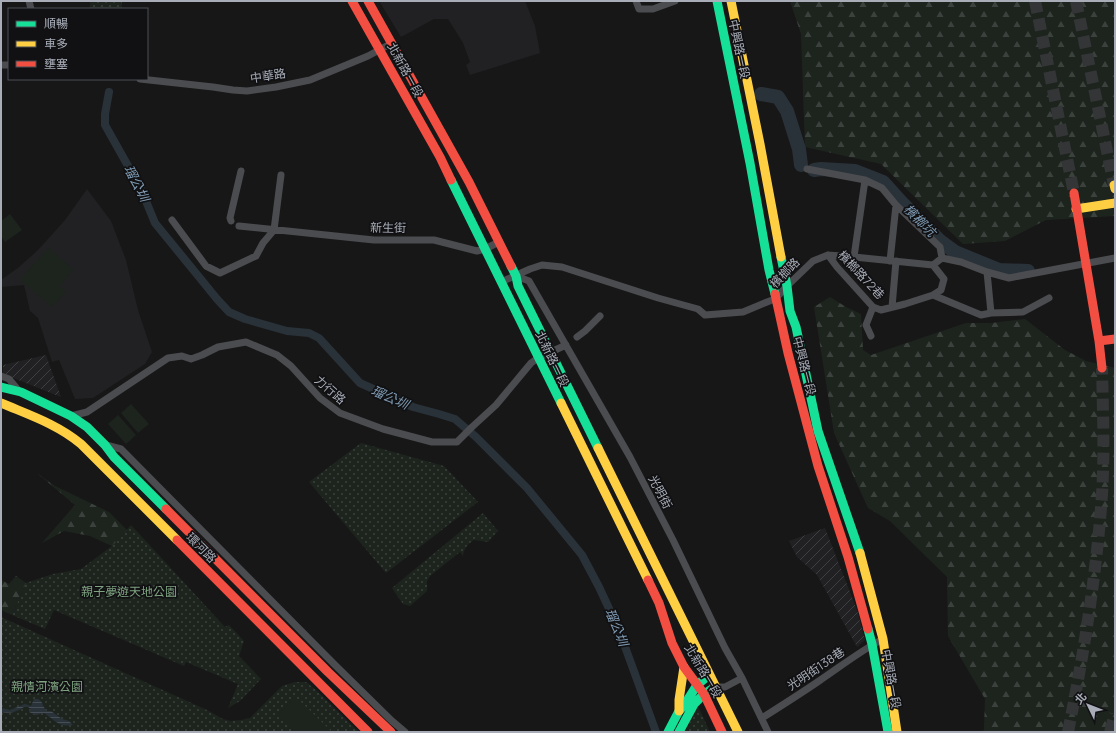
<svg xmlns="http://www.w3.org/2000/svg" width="1116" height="733" font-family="Manrope,'Noto Sans TC',sans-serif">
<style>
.built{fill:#212123}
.industrial{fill:url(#industrial-furrows)}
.grass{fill:url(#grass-dots)}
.forest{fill:url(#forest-firs)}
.garden{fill:#1d241e}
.water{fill:url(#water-rules)}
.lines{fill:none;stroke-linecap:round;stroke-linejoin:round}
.canal{stroke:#2a3239;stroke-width:8}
.river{stroke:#2a3239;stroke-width:14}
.highway-tunnel{stroke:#343537;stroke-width:12;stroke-dasharray:12 6;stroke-linecap:butt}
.street{stroke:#4b4c50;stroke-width:7}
.fast{stroke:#16e098;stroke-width:9}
.slow{stroke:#ffcf43;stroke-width:9}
.jam{stroke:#f24e42;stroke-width:9}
.labels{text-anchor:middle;stroke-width:3.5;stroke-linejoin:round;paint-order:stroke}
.street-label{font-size:12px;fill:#a8adb8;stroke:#111113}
.park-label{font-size:12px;fill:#7fa381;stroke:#111113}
.water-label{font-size:13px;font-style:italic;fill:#7f9bb3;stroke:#111113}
</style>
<defs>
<pattern id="industrial-furrows" width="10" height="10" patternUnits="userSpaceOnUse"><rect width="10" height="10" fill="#212123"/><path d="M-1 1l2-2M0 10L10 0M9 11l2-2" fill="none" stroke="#3e3f41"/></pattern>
<pattern id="grass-dots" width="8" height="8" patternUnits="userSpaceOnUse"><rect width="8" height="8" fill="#1d241e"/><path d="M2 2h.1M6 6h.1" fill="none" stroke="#3b413d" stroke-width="1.8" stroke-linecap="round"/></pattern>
<pattern id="forest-firs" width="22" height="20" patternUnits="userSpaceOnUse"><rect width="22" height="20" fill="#1d241e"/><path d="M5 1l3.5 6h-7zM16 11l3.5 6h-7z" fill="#3b413d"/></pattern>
<pattern id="water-rules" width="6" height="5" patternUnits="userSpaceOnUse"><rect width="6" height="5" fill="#2a3239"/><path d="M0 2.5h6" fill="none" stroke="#464d54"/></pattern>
</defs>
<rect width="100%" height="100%" fill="#171717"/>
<!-- built -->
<path class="built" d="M379 1H525L535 26 540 53 470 75 466 65 470 62 463 43 448 19H434L401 37Z
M87 189 111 221 126 260 138 310 152 352 145 364 93 398 75 399 59 360 52 362 38 318 30 311 24 285 1 287V280L19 267 38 250 65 220Z"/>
<!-- industrial -->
<path class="industrial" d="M46 355 61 397 3 374V365Z
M825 528 857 610 865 640 857 647 817 575 797 557 789 541Z"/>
<!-- grass -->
<path class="grass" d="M91 1H122V9H89Z
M361 443 444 466 478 502 386 573 309 482Z
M483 513 498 531 488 542 474 540C468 544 464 548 463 556L460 552 430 576 427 581V591L410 606 403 604 392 588Z
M131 525 225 627 229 625 244 641 239 656 261 679 240 701 228 708 238 684 186 662 184 666 54 610 45 629 12 615 26 583 53 574 81 569 112 546Z
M1 617 207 710 223 719 231 721 241 720 250 718 282 686 295 682H306L315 689 359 732H1Z
M698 706 710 732H685Z"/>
<!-- forest -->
<path class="forest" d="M790 1H1115V216L1046 220 1005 241 963 244 881 164 805 147 801 34Z
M830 297 846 307 861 314 863 350 871 355 966 323H991L1025 319 1065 350 1086 361 1115 368V732H983L984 729 985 699 948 636 947 577 890 521 868 508 834 433 814 307Z
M38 474 55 486 109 512 127 530 112 546 90 536 64 531 42 543 75 505Z
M16 576 26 583 12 615 1 610V580L9 584Z"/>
<!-- garden -->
<path class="garden" d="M10 214 22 230 5 242 1 236V221Z
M48 248 73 269 60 286 66 291 52 307 20 280Z
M131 404 149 424 138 433 121 413Z
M118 415 136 435 126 444 108 424Z
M293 699H298L332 732H296L277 716Z"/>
<!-- water -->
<path class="water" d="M34 699H38L41 701 46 711H51L62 719 69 721 73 725C58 727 56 721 44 713L36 715 29 712 31 709 28 707H24C17 712 9 714 1 712V708L10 710 25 704 31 706Z"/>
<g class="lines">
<!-- canal -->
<path class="canal" d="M109 92 105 114V125L141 189 155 223 217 299 229 312 245 319 287 331 309 333 319 338 360 383 413 407 439 414 455 419 476 437 527 488 582 555 599 587 619 630 656 732"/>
<!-- river -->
<path class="river" d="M761 94 778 97 787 111 799 149 801 165
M814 170 821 169 855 171 883 182 902 203 940 241 955 252 999 270 1028 271"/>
<!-- highway-tunnel -->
<path class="highway-tunnel" d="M1035 1 1074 193
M1076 1 1114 185
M1068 732C1083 658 1095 583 1101 508 1105 461 1103 415 1102 368
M1110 732 1115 714"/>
<!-- street -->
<path class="street" d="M29 1 31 9
M636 1 639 9H653L675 1
M1 65H9
M140 79 213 87 233 90 247 91 276 87 310 80 368 56 392 43
M807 169 865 180 882 188 896 205 940 247 942 258
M172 220 206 266 220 273 256 256 263 243 274 230 281 175
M231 221 230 218 241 171
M239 226 374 240H434L477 251 485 249 499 242
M828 255 837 267 873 307 881 310 905 304 933 295 981 315 991 313
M854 257 865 180
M890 261 896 205
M933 265 944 279 941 290 933 295
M987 272 991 313 1023 312 1049 298
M516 276 529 281 630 457 673 540 725 648 742 678 768 732
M501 282 530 269 542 265 562 267 658 298 698 309 705 315 743 312 767 302 775 299 788 285 813 261 828 255 854 257 933 265 942 258 961 262 987 272 1009 278 1115 258
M892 307 896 261
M871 336 866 325 873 307
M577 337 585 331 600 316
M1 376 9 379 19 391
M71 416 87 412 168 358 182 356 191 359 202 355 218 347 246 342 277 355 291 366 320 398 340 413 383 429 432 442H457L472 427 496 405 531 363 538 358 566 345
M106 445 121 449 335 665 392 721 405 732
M715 687H725L742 678
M762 718C781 706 800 694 819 681 840 667 860 651 883 639"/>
<!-- fast -->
<path class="fast" d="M717 1 750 163 769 270 775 294
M451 180 561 403
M781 257 787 286 790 311 796 327 818 431 860 553
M511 266 516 276 518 286 598 448
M1 387 21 392 71 416 87 427 105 445 114 457 166 509
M868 629 872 644 888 732
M668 732 679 711 685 704 697 685 709 675
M679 732 694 704 704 694 715 687"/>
<!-- slow -->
<path class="slow" d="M731 1 760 144 781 257
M1114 185 1115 189
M1076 209 1115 203
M1 403C29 415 57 424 81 444L177 540
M561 403 648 580
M598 448 738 732
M860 553 883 639 897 732
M679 711V700L684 667"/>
<!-- jam -->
<path class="jam" d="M352 1 440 157 451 180
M368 1 469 182 511 266
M1074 193 1099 341 1102 368
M775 294 788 353 818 466 848 557 868 629
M1099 341 1115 339
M166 509 328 672 391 732
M177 540 368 732
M648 580 659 603 672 643 684 667 704 694 722 732"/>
</g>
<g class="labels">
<!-- street labels -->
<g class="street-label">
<text transform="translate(739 49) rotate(78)" y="4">中興路一段</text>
<text transform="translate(405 70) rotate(61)" y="4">北新路一段</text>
<text transform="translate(268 76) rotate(-9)" y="4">中華路</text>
<text transform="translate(388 228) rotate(1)" y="4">新生街</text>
<text transform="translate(785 273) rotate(-46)" y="4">檳榔路</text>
<text transform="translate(861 275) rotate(47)" y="4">檳榔路72巷</text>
<text transform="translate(552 359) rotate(64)" y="4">北新路一段</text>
<text transform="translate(804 366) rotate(76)" y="4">中興路一段</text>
<text transform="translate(330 390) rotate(41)" y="4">力行路</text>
<text transform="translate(660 492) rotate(62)" y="4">光明街</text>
<text transform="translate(201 548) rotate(45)" y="4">環河路</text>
<text transform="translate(816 669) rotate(-34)" y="4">光明街138巷</text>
<text transform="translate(703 671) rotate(59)" y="4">北新路一段</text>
<text transform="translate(891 679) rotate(80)" y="4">中興路一段</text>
</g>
<!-- park labels -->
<g class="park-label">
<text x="129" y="596">親子夢遊天地公園</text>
<text x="47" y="691">親情河濱公園</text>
</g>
<!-- water labels -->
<g class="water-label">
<text transform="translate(137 183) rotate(63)" y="5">瑠公圳</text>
<text transform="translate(920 220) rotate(45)" y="5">檳榔坑</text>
<text transform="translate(390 397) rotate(24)" y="5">瑠公圳</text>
<text transform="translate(617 627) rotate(68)" y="5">瑠公圳</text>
</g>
</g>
<!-- border -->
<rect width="1116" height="733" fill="none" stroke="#a8adb8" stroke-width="4"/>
<!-- legend -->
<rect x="8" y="8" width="140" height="72" fill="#111113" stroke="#4d4f55"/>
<rect x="16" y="21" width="20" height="6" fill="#16e098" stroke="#4d4f55"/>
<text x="44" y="28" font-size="12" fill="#a8adb8">順暢</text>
<rect x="16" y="41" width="20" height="6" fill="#ffcf43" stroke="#4d4f55"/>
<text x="44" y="48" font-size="12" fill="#a8adb8">車多</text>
<rect x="16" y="61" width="20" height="6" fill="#f24e42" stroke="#4d4f55"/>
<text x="44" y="68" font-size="12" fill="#a8adb8">壅塞</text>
<!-- north arrow -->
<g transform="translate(1088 705) rotate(313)" stroke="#111113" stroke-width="3" paint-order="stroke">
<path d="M0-3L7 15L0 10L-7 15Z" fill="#a8adb8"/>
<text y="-6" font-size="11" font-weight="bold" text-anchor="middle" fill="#a8adb8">北</text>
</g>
</svg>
